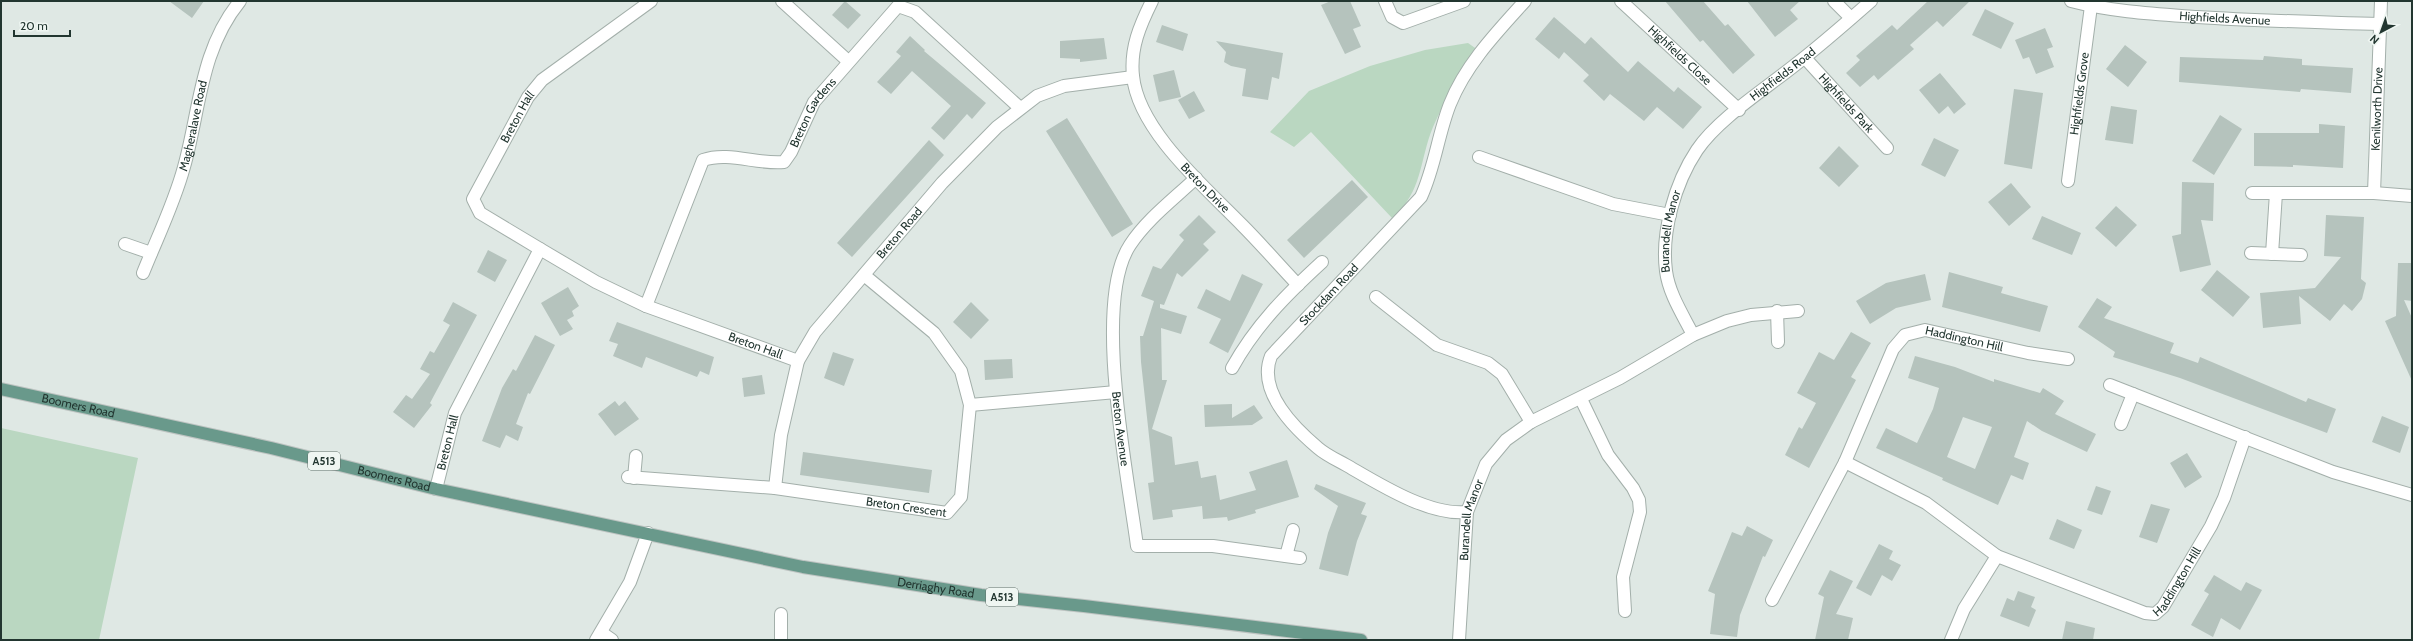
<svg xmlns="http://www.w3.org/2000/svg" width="2413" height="641" font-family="Cabin,sans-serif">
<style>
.green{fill:#bad7c1}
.building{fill:#b5c3bd;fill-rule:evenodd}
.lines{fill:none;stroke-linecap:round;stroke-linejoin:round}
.minor-casing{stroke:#a3afaa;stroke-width:14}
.tertiary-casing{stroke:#a3afaa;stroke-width:14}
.primary-casing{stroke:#bdc3c1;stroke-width:14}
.minor{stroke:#fff;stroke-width:12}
.tertiary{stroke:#fff;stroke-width:12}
.primary{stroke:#69998b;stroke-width:12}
.labels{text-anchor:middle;stroke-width:3.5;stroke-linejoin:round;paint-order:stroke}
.shield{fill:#eff6f2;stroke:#60706a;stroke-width:1}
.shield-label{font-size:11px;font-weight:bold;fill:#223630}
.street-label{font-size:12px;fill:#223630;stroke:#eff6f2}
</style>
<rect width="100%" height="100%" fill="#dfe8e4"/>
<!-- green -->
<path class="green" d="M1468 43 1478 50C1460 75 1445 99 1433 127 1419 161 1423 192 1392 218L1311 132 1294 147 1270 132 1309 91 1370 66 1425 50Z
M1 428 138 458 99 640H1Z"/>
<!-- building -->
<path class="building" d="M169 1H204L192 18Z
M845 1 861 15 848 29 832 15Z
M1331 1H1350L1361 26 1353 29 1361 47 1345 54 1321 5Z
M1665 1H1703L1725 26 1728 24 1755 55 1733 74 1703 40 1700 42Z
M1747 1H1800L1790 10 1798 19 1775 37Z
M1928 1H1970L1943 27 1937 21 1910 45 1914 49 1878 80 1874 75 1860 87 1846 73 1860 60 1856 56 1892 25 1897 30Z
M1985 9 2014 23 2001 49 1972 35Z
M1554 17 1585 44 1591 37 1628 72 1638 61 1674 92 1678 87 1702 107 1683 129 1657 107 1644 121 1610 94 1604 101 1583 81 1589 75 1564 52 1559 59 1535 39Z
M1162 25 1188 34 1183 51 1156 42Z
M2045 28 2053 47 2047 49 2054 67 2036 74 2029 57 2023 59 2015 40Z
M910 36 925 50 924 51 986 103 972 119 967 114 944 140 931 128 951 106 912 71 891 94 877 82 901 56 896 52Z
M1104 38 1107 59 1080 62V59L1060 58V41Z
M1216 41 1283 53 1279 79 1272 77 1268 100 1242 96 1246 69 1231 66 1224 62 1226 52Z
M2125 45 2147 62 2128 87 2106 69Z
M2264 56 2302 59V65L2353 68 2351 93 2301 89 2300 92 2179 82 2180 57 2263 60Z
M1174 70 1181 97 1159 102 1153 75Z
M1940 73 1966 104 1954 114 1948 106 1939 114 1919 90Z
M2014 89 2043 93 2032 169 2004 164Z
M1194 91 1205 111 1189 119 1178 100Z
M2111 106 2137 110 2133 144 2105 140Z
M2220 115 2242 129 2214 175 2192 161Z
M1067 118 1133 224 1112 237 1046 131Z
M2319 124 2345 126 2343 168 2293 165V167L2254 166V133H2319Z
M1934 138 1959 150 1945 177 1921 165Z
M929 140 944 155 852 257 837 243Z
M1839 146 1859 166 1839 187 1819 168Z
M1352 180 1368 197 1304 258 1287 240Z
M2182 182 2214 183 2213 221 2201 220 2211 265 2180 272 2172 236 2181 234Z
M2011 183 2031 207 2009 226 1988 202Z
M2116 206 2137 225 2116 247 2095 228Z
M1199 215 1216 232 1203 244 1209 250 1182 277 1177 273 1164 305 1160 304V308L1187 316 1181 334 1161 328 1162 380H1167L1152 429 1172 437 1175 465 1198 461 1201 478 1216 475 1220 500 1256 490 1249 472 1287 460 1299 497 1255 510 1256 513 1228 521 1227 517 1203 519 1202 506 1172 510 1173 517 1153 520 1148 483 1154 482 1141 362 1140 336H1143L1154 301 1141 296 1153 266 1161 269 1184 240 1179 235Z
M2326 215 2364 217 2361 279 2366 283 2362 299 2352 311 2344 304 2330 321 2299 296 2301 324 2263 328 2260 293 2315 288 2341 257 2324 256Z
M2042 216 2081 233 2072 255 2032 239Z
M488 250 507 260 495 282 477 272Z
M2398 263H2412V301L2404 300 2412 318V381L2385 321 2396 316Z
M2217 270 2250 297 2233 317 2201 290Z
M1949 272 2003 287 2001 293 2048 306 2040 332 1942 307Z
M1242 274 1263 284 1228 353 1209 343 1221 319 1197 308 1206 289 1230 301Z
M1925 274 1931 300 1896 308 1870 324 1856 301 1886 283Z
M568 287 579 306 572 311 574 316 567 320 573 329 560 336 541 303Z
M2097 298 2112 307 2104 318 2174 343 2170 353 2198 363 2200 357 2306 402 2308 398 2336 409 2327 433 2180 378 2113 357 2115 352 2078 327Z
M453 302 477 315 430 403 432 405 414 428 393 412 406 395 412 399 430 374 420 369 430 351 434 353 450 325 443 321Z
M971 302 989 320 971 339 953 322Z
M617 322 714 357 709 375 700 371 697 377 646 357 642 368 613 356 618 344 609 341Z
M1851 332 1871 343 1851 377 1856 380 1809 468 1785 455 1799 427 1802 429 1816 403 1797 393 1819 352 1834 360Z
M535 335 555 345 530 394 528 393 516 424 523 427 518 441 506 435 500 448 482 441 502 388 513 369 516 371Z
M833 352 854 359 844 386 824 378Z
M1915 356 1955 367 1994 382V379L2040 393 2043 388 2064 401 2055 414 2096 434 2087 452 2042 431 2027 421 2014 457 2029 463 2023 480 2011 475 1998 505 1942 480 1943 478 1876 448 1886 428 1917 443 1933 409 1939 388 1908 378ZM1963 417 1992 427 1975 469 1947 457Z
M1012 359 1013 378 985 380 984 360Z
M762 375 765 394 744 397 742 378Z
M615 401 619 406 625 401 639 419 615 436 598 414Z
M1232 404V418L1254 405 1263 418 1252 425 1205 427 1204 405Z
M2382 416 2409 427 2400 453 2372 442Z
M803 452 932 470 929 493 800 475Z
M2187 453 2202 477 2185 488 2170 463Z
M1316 484 1366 503 1361 514 1367 516 1357 541 1348 576 1319 569 1328 533 1338 506 1314 489Z
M2096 486 2111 491 2102 515 2087 510Z
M2151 504 2170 509 2157 543 2139 537Z
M2057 519 2082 530 2074 549 2049 539Z
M1747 526 1773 540 1765 557 1763 556 1740 615 1737 637 1710 634 1715 594 1708 591 1732 532 1742 536Z
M1879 544 1893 551 1889 559 1901 565 1892 581 1882 575 1871 596 1856 588Z
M1830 570 1853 581 1836 614 1853 618 1848 640H1815L1824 597 1818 594Z
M2214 575 2241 591 2246 582 2262 590 2240 630 2221 618 2213 637 2191 625 2209 594 2204 591Z
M2018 591 2035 597 2031 607 2036 610 2029 627 2000 616 2007 598 2014 601Z
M2066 621 2095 628 2093 640H2062Z"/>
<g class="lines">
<defs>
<g id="minor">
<path d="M782 1 848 61"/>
<path id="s1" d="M1152 1C1140 25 1130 48 1133 76 1138 130 1205 187 1242 225 1261 244 1279 265 1298 285"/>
<path d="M1385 1 1392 17 1403 23 1464 1"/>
<path id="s2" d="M1621 1 1739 110"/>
<path d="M1834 1 1851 18"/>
<path id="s3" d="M2071 1C2113 12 2155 14 2197 17 2258 21 2318 22 2379 24"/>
<path id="s4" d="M1805 58 1887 148"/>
<path d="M1479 157 1613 204 1670 215"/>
<path id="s5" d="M1196 178C1174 199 1147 219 1130 245 1092 302 1128 476 1137 546H1213L1300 558"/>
<path id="s6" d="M2068 181 2091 6"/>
<path d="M2252 193H2374L2412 196"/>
<path id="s7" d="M2374 193 2381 1"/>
<path d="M125 244 151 253"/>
<path id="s8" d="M540 249 480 213 473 199 528 97 542 80 651 1"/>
<path d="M2251 253 2301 255"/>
<path d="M2272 254 2276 193"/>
<path id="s9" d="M143 273C157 238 174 204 184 167 200 110 200 50 240 1"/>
<path d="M1376 297 1437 345 1488 363 1502 374 1531 422"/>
<path id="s10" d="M646 306 703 160C729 151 758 165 784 162L791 152 814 102 898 6 915 12 1020 108"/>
<path d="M1777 311 1778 342"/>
<path id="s11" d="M1693 335C1683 315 1669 294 1666 271 1661 232 1675 183 1697 150 1718 119 1765 89 1795 65 1821 45 1846 23 1871 1"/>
<path d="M1232 368C1256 325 1286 295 1322 262"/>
<path d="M2110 385 2333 472 2412 495"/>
<path d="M1581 399 1608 455 1633 488 1639 500 1640 512 1623 577 1625 611"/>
<path d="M970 405 1116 392"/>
<path d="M2121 424 2133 394"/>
<path d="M1845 462 1926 503 1997 556"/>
<path id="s12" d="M628 477 775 488 947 513 961 497 970 405 961 371 934 333 864 275"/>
<path d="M634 478 636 456"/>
<path id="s13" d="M775 488 781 435 798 361 815 332 942 183 997 127 1037 96 1064 86 1133 77"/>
<path id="s14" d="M436 489 455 413 540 249 596 282 646 306 798 361"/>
<path d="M1286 556 1293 530"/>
<path id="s15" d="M1772 600 1845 462 1893 349 1905 335 1925 330 2028 353 2068 359"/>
<path d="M781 614V640"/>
<path d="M602 633 612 640"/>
<path id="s16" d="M1459 640 1467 512 1486 464 1506 440 1531 422 1620 378 1693 335 1727 321 1751 315 1798 311"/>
<path id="s17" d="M1951 640 1964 609 1997 556 2145 613 2155 614 2163 607 2211 526 2224 498 2245 437"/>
</g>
<g id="tertiary">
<path id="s18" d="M1467 512C1429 516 1379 484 1346 465 1337 460 1326 455 1318 448 1293 427 1257 391 1271 356L1421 197C1435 167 1438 134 1450 104 1466 64 1497 32 1525 1"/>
<path d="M596 640 630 582 648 533"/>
</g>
<g id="primary">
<path id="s19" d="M1 389 271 448 436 489 803 567 981 595 1084 606 1361 640"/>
</g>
</defs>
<!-- minor casing -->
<use href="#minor" class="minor-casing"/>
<!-- tertiary casing -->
<use href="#tertiary" class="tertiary-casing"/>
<!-- primary casing -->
<use href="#primary" class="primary-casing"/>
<!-- minor -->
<use href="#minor" class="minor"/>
<!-- tertiary -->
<use href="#tertiary" class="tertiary"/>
<!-- primary -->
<use href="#primary" class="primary"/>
</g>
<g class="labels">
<!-- shield labels -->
<g class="shield">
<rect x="308" y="452" width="32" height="18" rx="3"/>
<rect x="986" y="588" width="32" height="18" rx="3"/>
</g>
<g class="shield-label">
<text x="324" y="465">A513</text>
<text x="1002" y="601">A513</text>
</g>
<!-- street labels -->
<g class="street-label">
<text dy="4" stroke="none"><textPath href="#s3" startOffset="155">Highfields Avenue</textPath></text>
<text dy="4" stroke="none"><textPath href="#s2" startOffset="80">Highfields Close</textPath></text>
<text dy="4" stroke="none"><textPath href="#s11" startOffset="312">Highfields Road</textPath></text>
<text dy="4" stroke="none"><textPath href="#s6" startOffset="88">Highfields Grove</textPath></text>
<text dy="4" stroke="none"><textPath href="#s4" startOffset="61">Highfields Park</textPath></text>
<text dy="4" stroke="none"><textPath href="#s7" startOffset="84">Kenilworth Drive</textPath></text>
<text dy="4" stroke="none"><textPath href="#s10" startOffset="296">Breton Gardens</textPath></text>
<text dy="4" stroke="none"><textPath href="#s8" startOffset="179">Breton Hall</textPath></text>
<text dy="4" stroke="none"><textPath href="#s9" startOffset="156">Magheralave Road</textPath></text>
<text dy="4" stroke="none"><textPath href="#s1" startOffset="214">Breton Drive</textPath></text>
<text dy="4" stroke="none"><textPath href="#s11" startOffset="110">Burandell Manor</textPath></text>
<text dy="4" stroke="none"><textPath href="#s13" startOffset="293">Breton Road</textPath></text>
<text dy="4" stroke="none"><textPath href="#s18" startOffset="359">Stockdam Road</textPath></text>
<text dy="4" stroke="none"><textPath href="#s15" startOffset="358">Haddington Hill</textPath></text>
<text dy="4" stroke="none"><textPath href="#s14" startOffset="500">Breton Hall</textPath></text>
<text dy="4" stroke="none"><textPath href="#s19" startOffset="79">Boomers Road</textPath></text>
<text dy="4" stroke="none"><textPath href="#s5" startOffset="281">Breton Avenue</textPath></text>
<text dy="4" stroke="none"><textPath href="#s14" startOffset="48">Breton Hall</textPath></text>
<text dy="4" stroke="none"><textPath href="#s19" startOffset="403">Boomers Road</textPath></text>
<text dy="4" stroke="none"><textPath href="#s12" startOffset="280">Breton Crescent</textPath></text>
<text dy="4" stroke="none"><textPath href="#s16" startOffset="121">Burandell Manor</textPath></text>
<text dy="4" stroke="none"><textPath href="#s17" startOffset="304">Haddington Hill</textPath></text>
<text dy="4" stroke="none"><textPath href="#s19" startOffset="956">Derriaghy Road</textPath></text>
</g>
</g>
<!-- border -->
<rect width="2413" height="641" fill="none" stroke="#223630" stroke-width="4"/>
<!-- north arrow -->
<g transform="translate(2381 32) rotate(221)" stroke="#eff6f2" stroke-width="3" paint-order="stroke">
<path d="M0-3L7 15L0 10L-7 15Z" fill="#223630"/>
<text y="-6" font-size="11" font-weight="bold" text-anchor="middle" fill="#223630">N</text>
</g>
<!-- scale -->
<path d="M14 30v6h56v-6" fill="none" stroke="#223630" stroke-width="2"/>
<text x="20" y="30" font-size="12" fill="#223630" stroke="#eff6f2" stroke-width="3" paint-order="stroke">20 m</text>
</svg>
